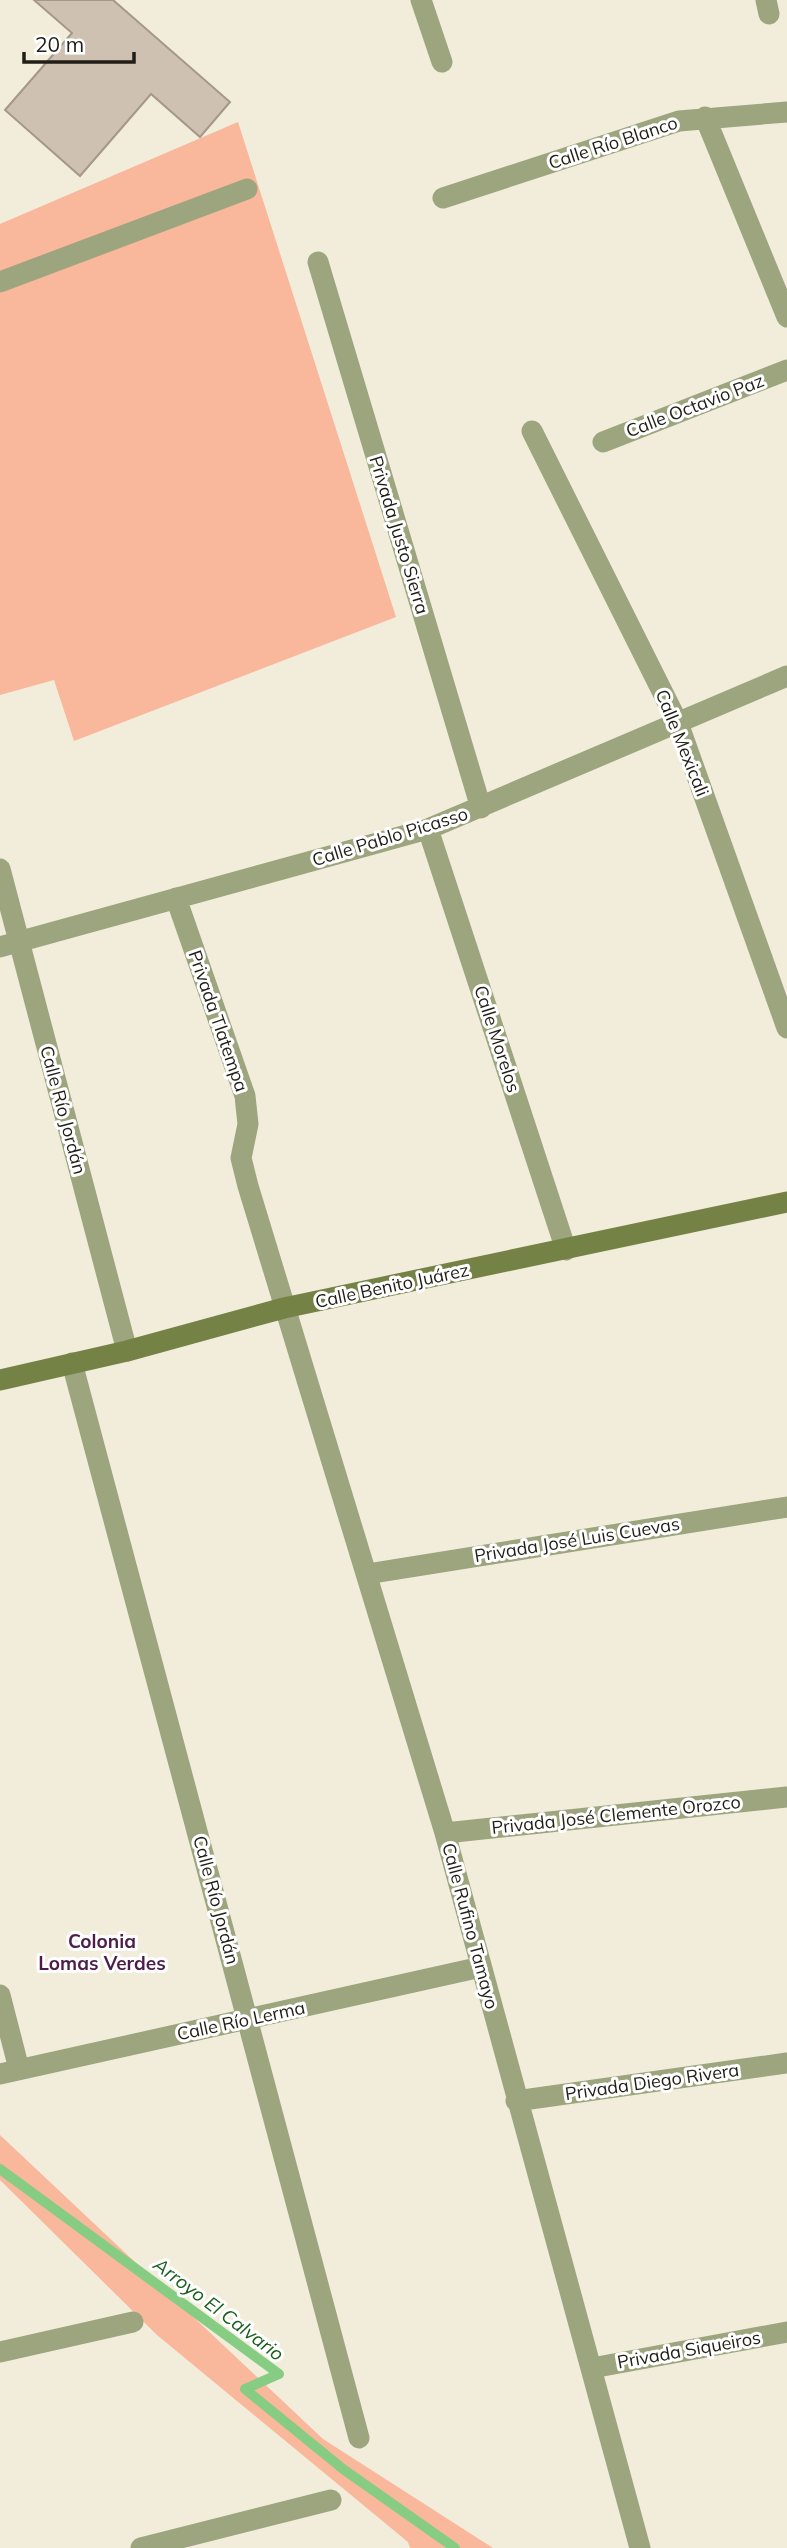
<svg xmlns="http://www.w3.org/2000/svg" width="787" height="2548" font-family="Mulish,sans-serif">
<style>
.grass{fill:#f9b79b}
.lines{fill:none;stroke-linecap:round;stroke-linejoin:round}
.stream{stroke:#86cc83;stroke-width:10}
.building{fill:#cec1b2;stroke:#a5988b;stroke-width:2}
.street{stroke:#9ca57e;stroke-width:21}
.secondary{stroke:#758246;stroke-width:21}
.labels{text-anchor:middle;stroke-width:6;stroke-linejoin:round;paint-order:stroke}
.street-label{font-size:18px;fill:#201e17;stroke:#fff}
.neighbourhood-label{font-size:19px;font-weight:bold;fill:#4e1c4b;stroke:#fff}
.water-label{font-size:19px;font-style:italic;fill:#185f1a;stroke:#fff}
</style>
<rect width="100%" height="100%" fill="#f2eddb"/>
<!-- grass -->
<path class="grass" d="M238 122 396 617 74 741 54 680 0 695V224Z
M0 2135 323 2439 493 2548H410L408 2542 157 2335 0 2180Z"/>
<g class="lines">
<!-- stream -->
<path class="stream" d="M0 2169 279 2374 245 2389 343 2469 455 2548"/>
</g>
<!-- building -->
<path class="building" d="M34 0H113L230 102 200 137 151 94 80 176 5 110 72 33Z"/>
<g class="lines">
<!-- street -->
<path class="street" d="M421 0 442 62
M766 0 769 14
M705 117 787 317
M443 198 679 121 787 112
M318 262 481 808
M0 282 247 189
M532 431 678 723 787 1028
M603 442 787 370
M428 829 566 1250
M0 869 127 1351
M176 898 245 1096 248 1124 241 1158 248 1186 445 1833 640 2548
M0 947 428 829 787 676
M72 1363 359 2438
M367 1574 787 1507
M445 1833 787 1797
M0 1995 19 2069
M0 2074 481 1967
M516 2101 787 2063
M0 2352 133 2322
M592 2368 787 2332
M141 2548 331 2500"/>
<!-- secondary -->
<path class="secondary" d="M0 1380 127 1351 284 1308 787 1202"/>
</g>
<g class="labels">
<!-- street labels -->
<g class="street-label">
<text transform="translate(613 143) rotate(-18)" y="6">Calle Río Blanco</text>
<text transform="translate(695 406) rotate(-21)" y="6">Calle Octavio Paz</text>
<text transform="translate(399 535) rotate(73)" y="6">Privada Justo Sierra</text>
<text transform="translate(682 743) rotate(68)" y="6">Calle Mexicali</text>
<text transform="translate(390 837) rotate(-17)" y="6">Calle Pablo Picasso</text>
<text transform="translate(218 1021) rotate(71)" y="6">Privada Tlatempa</text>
<text transform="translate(497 1039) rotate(72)" y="6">Calle Morelos</text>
<text transform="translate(63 1110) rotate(75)" y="6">Calle Río Jordán</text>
<text transform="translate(392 1286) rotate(-12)" y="6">Calle Benito Juárez</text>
<text transform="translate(577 1540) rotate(-9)" y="6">Privada José Luis Cuevas</text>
<text transform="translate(616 1815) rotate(-6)" y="6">Privada José Clemente Orozco</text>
<text transform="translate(216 1900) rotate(75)" y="6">Calle Río Jordán</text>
<text transform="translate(470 1926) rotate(75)" y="6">Calle Rufino Tamayo</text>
<text transform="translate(241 2021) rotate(-12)" y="6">Calle Río Lerma</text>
<text transform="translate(652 2082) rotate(-8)" y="6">Privada Diego Rivera</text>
<text transform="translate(689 2350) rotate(-10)" y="6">Privada Siqueiros</text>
</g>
<!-- neighbourhood labels -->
<g class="neighbourhood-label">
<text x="102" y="1948">Colonia<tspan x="102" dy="22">Lomas Verdes</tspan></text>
</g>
<!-- water labels -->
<g class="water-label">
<text transform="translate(219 2309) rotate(37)" y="7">Arroyo El Calvario</text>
</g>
</g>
<!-- scale -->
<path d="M24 52v10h110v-10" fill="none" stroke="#201e17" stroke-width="3.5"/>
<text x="35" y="52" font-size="21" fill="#201e17" stroke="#ffffff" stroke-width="5" paint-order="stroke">20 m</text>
</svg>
